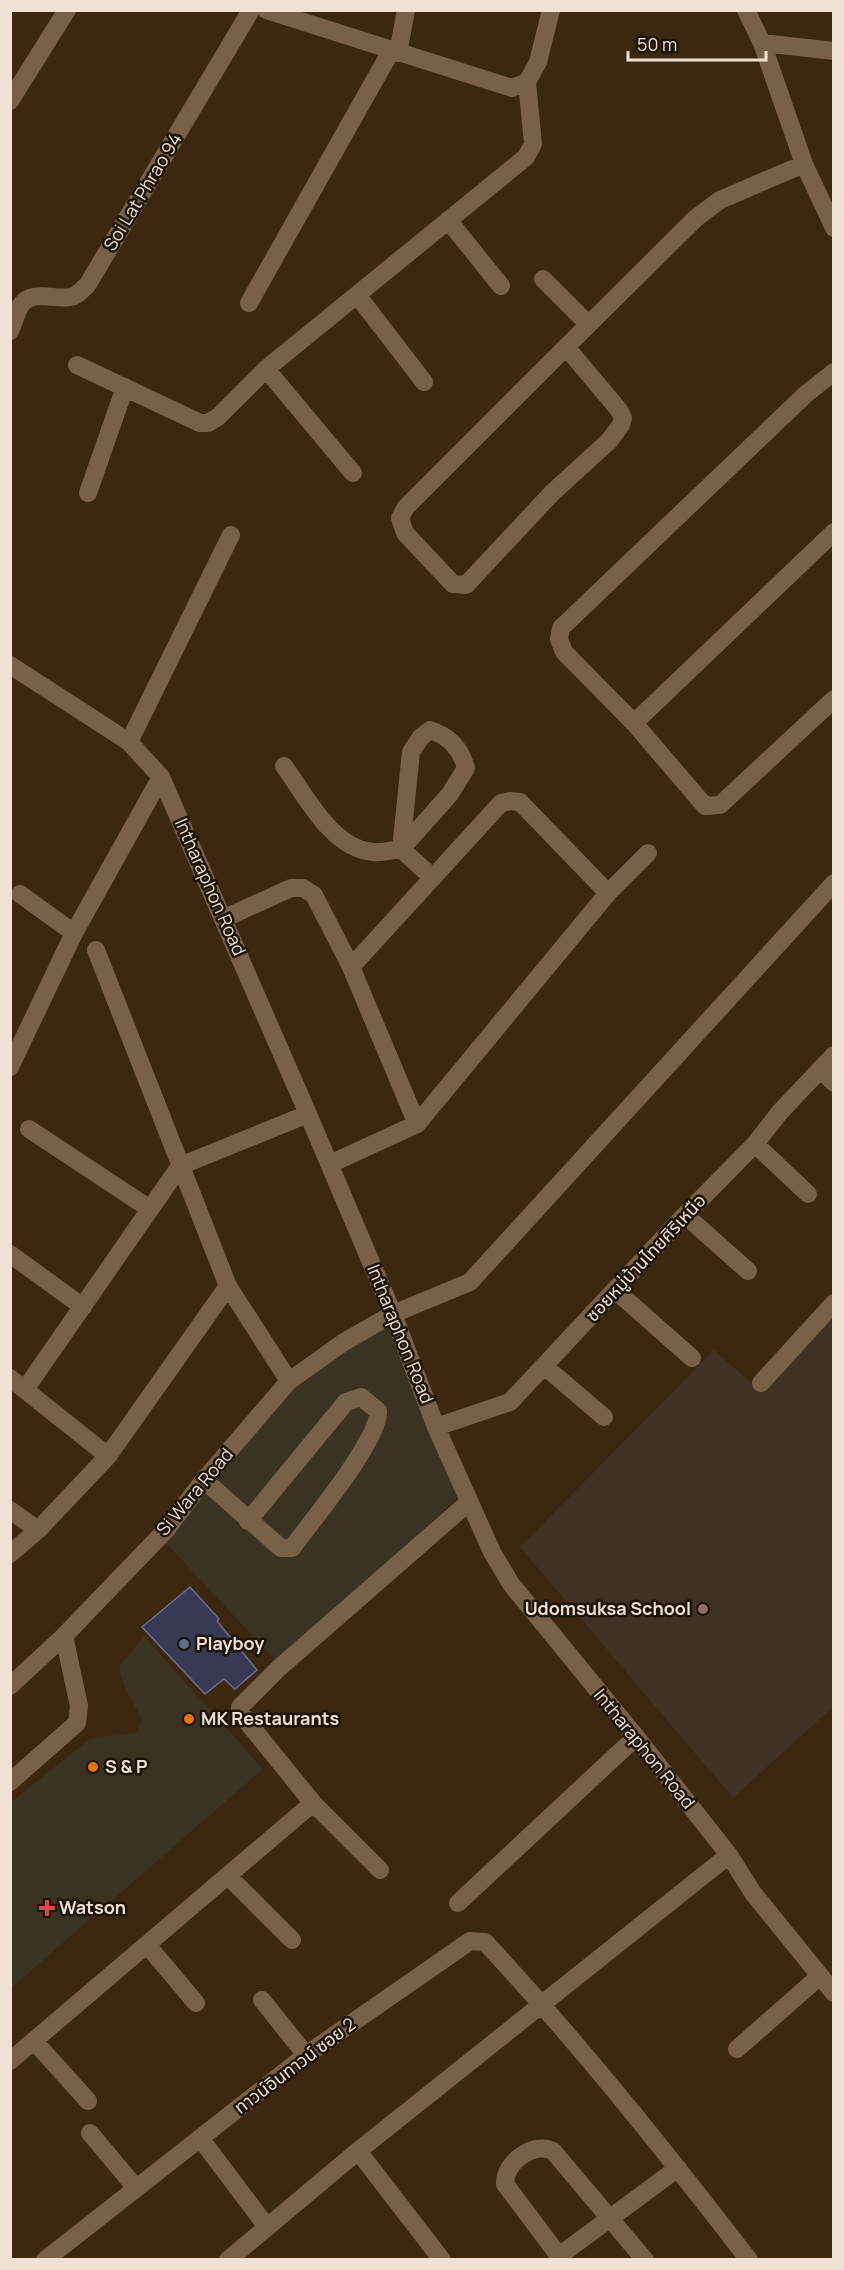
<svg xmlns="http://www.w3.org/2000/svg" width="844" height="2270" font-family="Manrope,'Noto Sans Thai',sans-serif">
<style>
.commercial{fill:#3b3322}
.education{fill:#3f3124}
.building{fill:#383a55;stroke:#6b6d8b;stroke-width:1.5}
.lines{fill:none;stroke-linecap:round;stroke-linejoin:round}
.minor{stroke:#796149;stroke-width:18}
.education-dot{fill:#8d6e63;stroke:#1c1309;stroke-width:2}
.service-dot{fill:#5c6f8a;stroke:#1c1309;stroke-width:2}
.food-dot{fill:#e8710a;stroke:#1c1309;stroke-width:2}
.health-dot{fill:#e0444e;stroke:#1c1309;stroke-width:2}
.labels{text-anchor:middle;stroke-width:5;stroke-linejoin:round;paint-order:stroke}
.street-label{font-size:18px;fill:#efe1d3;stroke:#1c1309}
.poi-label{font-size:18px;font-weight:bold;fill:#efe1d3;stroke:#1c1309;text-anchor:start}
</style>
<rect width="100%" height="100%" fill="#3c2710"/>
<!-- commercial -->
<path class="commercial" d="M393 1311 464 1491 281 1666 162 1539 300 1362Z
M144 1636 263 1769 11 1988V1802L90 1739 137 1732 142 1719 125 1688 119 1667Z"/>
<!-- education -->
<path class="education" d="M833 1315V1707L733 1798 520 1547 714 1350 761 1391Z"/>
<!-- building -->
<path class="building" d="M190 1587 219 1619 217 1621 257 1670 235 1689 224 1679 205 1694 142 1627Z"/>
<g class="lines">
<!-- minor -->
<path class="minor" d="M266 10 512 88 527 82 538 62 551 10
M746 10 762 43 804 164 834 228
M762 43 834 51
M398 53 406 10
M10 101 67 10
M448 220 501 286
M543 279 588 324
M357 295 424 382
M249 303 391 51
M10 331C14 323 16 312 21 305 33 288 58 302 74 296 80 293 84 288 88 284L251 10
M566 347 619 410 623 418 621 425 609 441 552 493 466 585 453 584 405 533 400 518 406 507 566 347 696 218 720 200 804 164
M77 365 200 423H208L218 417 266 369 526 157 533 144 527 82
M266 369 353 473
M834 372 806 394 561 628 559 639 564 652 634 723 705 806 720 805 834 699
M88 493 125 387
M10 665 129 742 161 777 308 1114 393 1314 436 1427 492 1552 511 1584 636 1737 729 1855 753 1893 834 1993
M634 723 834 532
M430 730C449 736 461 749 466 768L450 794 401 849 411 752 421 737Z
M129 742 231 535
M284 766C306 796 332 849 373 852 382 853 392 850 401 849L433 878
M608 893 648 853
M20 894 74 933 161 777
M225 918 291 888H303L314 895 351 967 417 1124
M96 950 228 1286 289 1381
M10 1067 74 933
M820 1069 834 1083
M29 1129 150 1209
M755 1144 808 1194
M330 1164 417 1124 608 893 520 802 510 801 501 803 351 967
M685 1215 748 1271
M10 1254 83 1307
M615 1290 692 1358
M544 1366 604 1417
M10 1378 108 1456
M761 1383 834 1303
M26 1388 180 1166 308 1114
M436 1427 510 1402 685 1215 755 1144 780 1112 834 1055
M204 1480 281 1548H292C311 1522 380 1439 378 1411L361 1397 346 1402 248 1521
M10 1510 38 1530
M10 1554 38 1530 108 1456 228 1286
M10 1686 64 1636 165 1531 204 1480 289 1381 344 1342 393 1314 470 1282 834 883
M10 1782 77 1723 79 1706 64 1636
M380 1870 313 1803 240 1713V1707L279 1668 469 1502
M228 1876 292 1940
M458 1903 636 1737
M148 1946 196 2003
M262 2000 306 2055
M34 2041 88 2101
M737 2049 820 1976
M10 2061 313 1803
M90 2133 136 2188
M200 2138 267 2227
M358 2151 442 2260
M559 2256 678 2168
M45 2260 306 2055 470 1941 485 1942C579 2043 665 2151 749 2260
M228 2260 358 2151 729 1855
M562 2260 505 2184C504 2163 533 2141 553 2151L645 2260"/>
</g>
<!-- markers -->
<circle class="education-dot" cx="703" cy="1609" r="6"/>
<circle class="service-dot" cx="184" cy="1644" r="6"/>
<g class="food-dot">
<circle cx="189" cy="1719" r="6"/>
<circle cx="93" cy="1767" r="6"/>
</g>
<path class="health-dot" d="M44 1899h6v6h6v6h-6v6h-6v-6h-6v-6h6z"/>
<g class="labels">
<!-- street labels -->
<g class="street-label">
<text transform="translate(143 192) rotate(-59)" y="6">Soi Lat Phrao 94</text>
<text transform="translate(210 887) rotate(66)" y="6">Intharaphon Road</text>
<text transform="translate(646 1258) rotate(-47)" y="6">ซอยหมู่บ้านไทยศิริเหนือ</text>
<text transform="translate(400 1334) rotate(68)" y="6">Intharaphon Road</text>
<text transform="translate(195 1492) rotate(-50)" y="6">Si Wara Road</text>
<text transform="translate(644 1749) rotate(51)" y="6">Intharaphon Road</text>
<text transform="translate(295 2066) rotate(-37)" y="6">ทาวน์อินทาวน์ ซอย 2</text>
</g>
<!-- poi labels -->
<g class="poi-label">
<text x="691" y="1615" text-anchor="end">Udomsuksa School</text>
<text x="196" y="1650">Playboy</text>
<text x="201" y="1725">MK Restaurants</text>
<text x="105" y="1773">S &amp; P</text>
<text x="59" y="1914">Watson</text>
</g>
</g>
<!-- border -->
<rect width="844" height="2270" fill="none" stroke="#efe1d3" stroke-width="24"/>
<!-- scale -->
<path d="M628 51v9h138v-9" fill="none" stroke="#efe1d3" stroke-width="3"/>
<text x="637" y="51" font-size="18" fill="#efe1d3" stroke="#1c1309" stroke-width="4.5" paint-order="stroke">50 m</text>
</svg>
